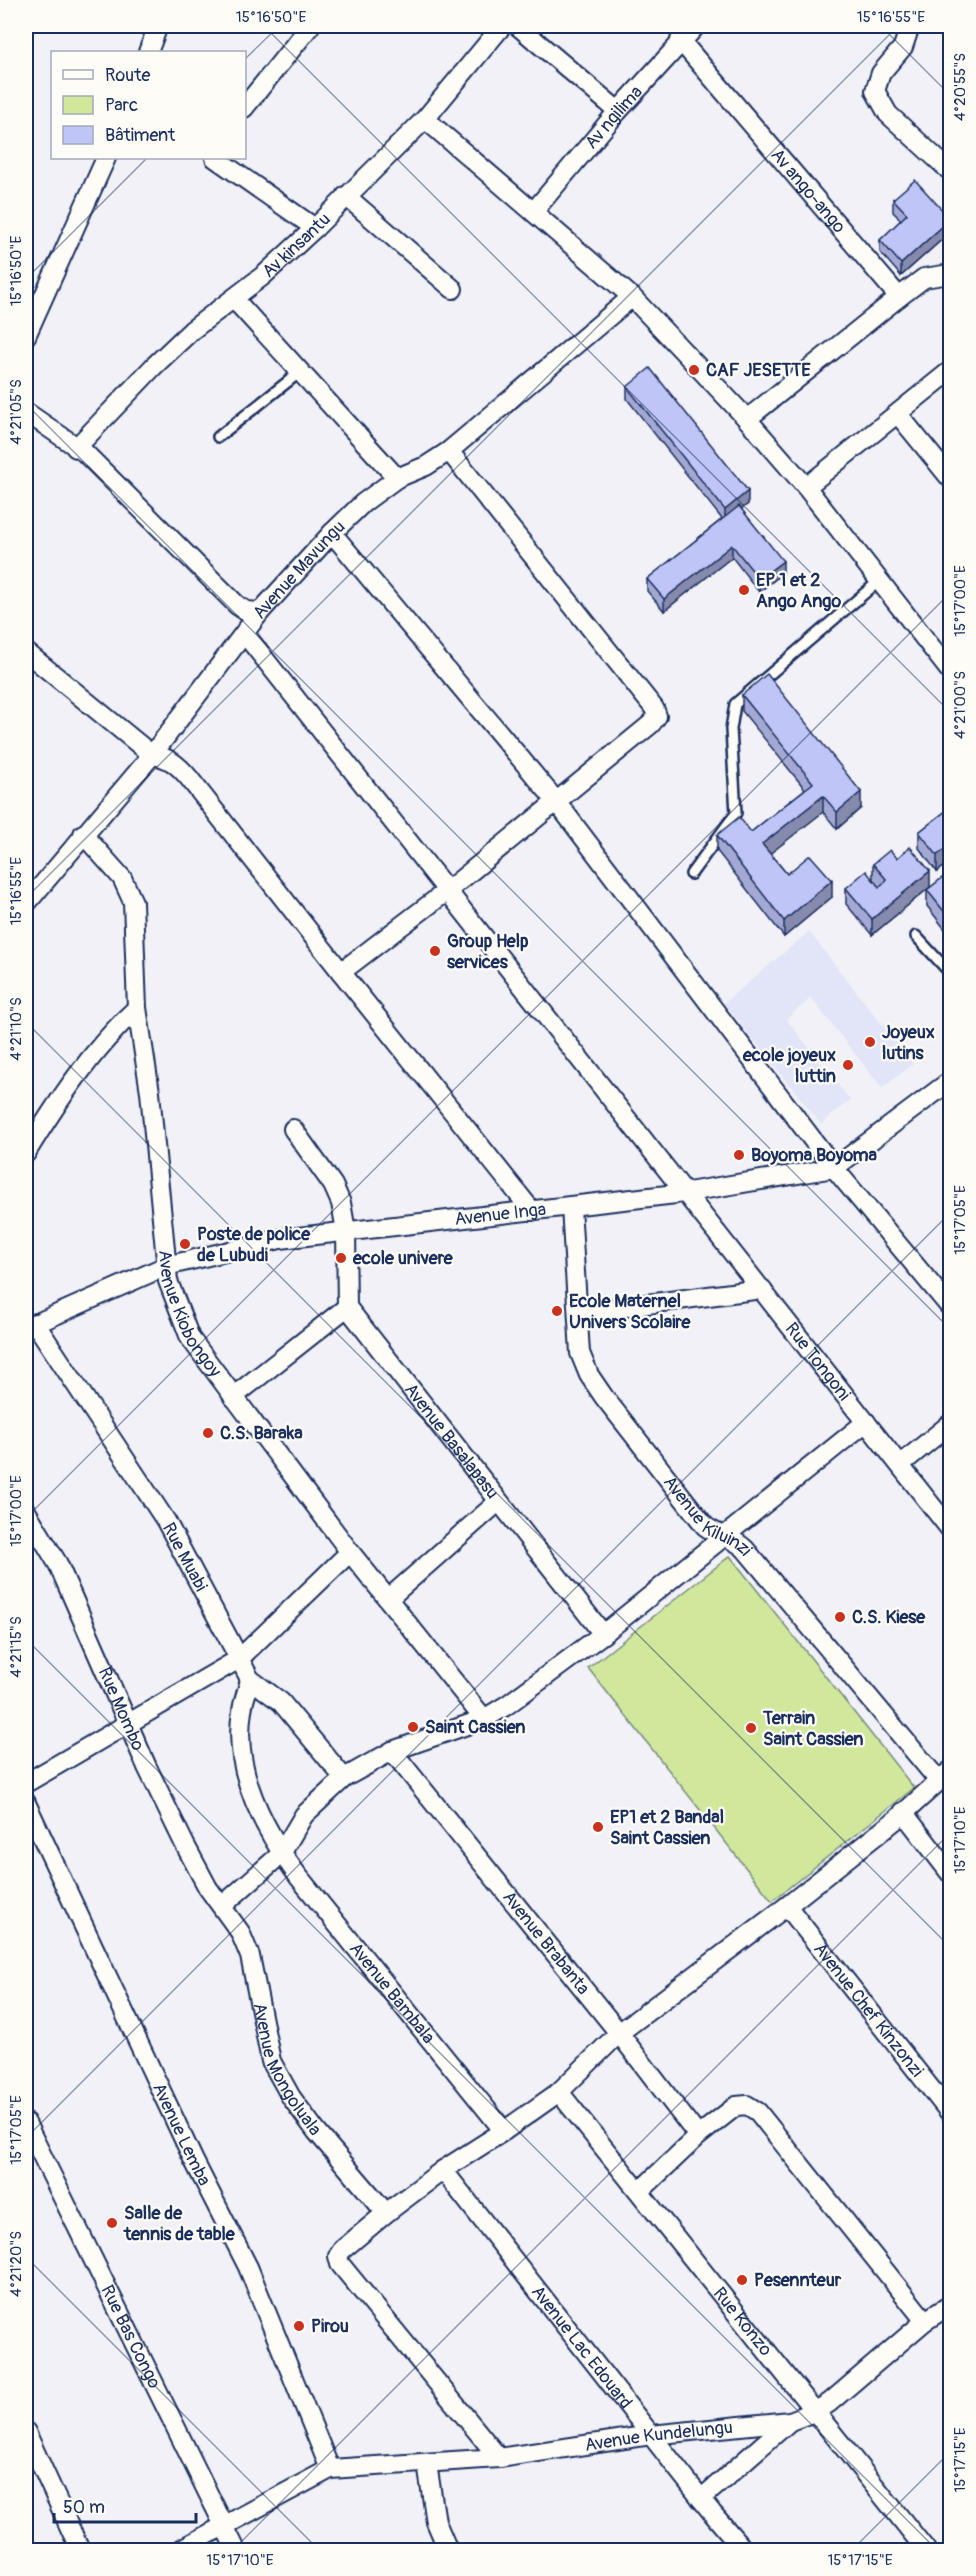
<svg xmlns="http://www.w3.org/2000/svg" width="976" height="2576" font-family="Pangolin,sans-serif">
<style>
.built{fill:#e2e4f7}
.green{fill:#d1e79c;stroke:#768b7d;stroke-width:1.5}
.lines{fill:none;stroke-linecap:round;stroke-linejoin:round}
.service-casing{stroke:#1b2f5e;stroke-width:14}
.minor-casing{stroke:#1b2f5e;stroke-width:22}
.service{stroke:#fdfcf7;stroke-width:9}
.minor{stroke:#fdfcf7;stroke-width:18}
.wall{fill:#a4a9d4;stroke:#1b2f5e;stroke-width:1.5}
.shaded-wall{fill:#868aad;stroke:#1b2f5e;stroke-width:1.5}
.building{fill:#bfc5f7;stroke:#1b2f5e;stroke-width:1.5}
.ticks{fill:none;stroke:#1b2f5e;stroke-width:1.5;stroke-opacity:0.45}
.poi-dot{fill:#c8321e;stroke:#fdfcf7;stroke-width:2}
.labels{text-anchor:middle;stroke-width:4.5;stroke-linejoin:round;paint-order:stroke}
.street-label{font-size:18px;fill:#1b2f5e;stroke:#fdfcf7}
.poi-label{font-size:18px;font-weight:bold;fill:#1b2f5e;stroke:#fdfcf7;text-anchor:start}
.neatline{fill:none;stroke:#1b2f5e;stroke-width:2}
.ticks-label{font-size:15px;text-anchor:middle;fill:#1b2f5e}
</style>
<rect width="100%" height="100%" fill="#f1f1f7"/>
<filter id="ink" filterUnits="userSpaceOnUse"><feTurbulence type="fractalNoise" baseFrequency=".0167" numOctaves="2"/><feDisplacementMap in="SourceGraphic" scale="12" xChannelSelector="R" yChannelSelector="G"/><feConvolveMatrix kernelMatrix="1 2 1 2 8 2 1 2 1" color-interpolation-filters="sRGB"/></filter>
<g filter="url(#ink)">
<!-- built -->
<path class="built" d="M809 932 913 1064 882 1088 811 998 786 1019 850 1100 821 1124 724 1003Z"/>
<!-- green -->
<path class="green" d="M730 1556 914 1788 772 1901 588 1668Z"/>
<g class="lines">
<defs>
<path id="service" d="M218 437 300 372
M691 874 736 813 731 729 735 704 879 581
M916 936 950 973"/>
<g id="minor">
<path d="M518 26 618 111"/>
<path d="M910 26 903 47 881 73 875 91 888 114 950 171"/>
<path id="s1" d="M680 40 899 297 924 278 950 274"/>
<path d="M148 52 158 26"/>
<path d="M244 108 310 26"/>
<path d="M425 119 632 297 747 419 806 487"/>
<path d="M215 158 315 228"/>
<path d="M346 196 453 289"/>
<path id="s2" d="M534 211 618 111 696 26"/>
<path d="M234 299 397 478"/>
<path d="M26 336 106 158"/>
<path d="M950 371 806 487 950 671"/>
<path d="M26 412 84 452 237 605 246 611 260 612"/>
<path d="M898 414 950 478"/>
<path d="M747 419 899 297"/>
<path id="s3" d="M76 448 154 366 192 330 264 275 315 228 425 119 502 26"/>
<path d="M332 533 556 801 834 1168 950 1307"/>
<path id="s4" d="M245 634 950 1529"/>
<path d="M26 652 152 755C169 757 178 765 189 778L341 972 532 1211"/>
<path id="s5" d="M83 834 122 878 133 902 137 1008 150 1092 168 1281 190 1338 350 1552 484 1719"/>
<path id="s6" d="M26 904 152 755 260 612 332 533 363 503 397 478 426 466 449 451 632 297"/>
<path d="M341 972 447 891 651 724 657 716 654 708 449 451"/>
<path id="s7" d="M293 1129 333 1185 341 1203 346 1231 347 1307 603 1634"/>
<path d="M26 1153C57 1102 93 1048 137 1008"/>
<path id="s8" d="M571 1207 580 1353 589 1375 604 1397 705 1526C718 1536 733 1537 745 1549L939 1781"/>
<path d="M578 1313 762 1289"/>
<path id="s9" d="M35 1323 166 1521 250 1679 281 1702 344 1778"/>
<path id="s10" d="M26 1328 166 1266 280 1239 676 1194 834 1168 950 1081"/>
<path d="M233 1397 347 1307"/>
<path d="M901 1464 950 1424"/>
<path id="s11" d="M26 1511 58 1564 147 1767 185 1845 208 1888 240 1932 250 1956 271 2061 291 2097 316 2131 386 2213"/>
<path d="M388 1599 498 1502"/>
<path id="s12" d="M250 1679C248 1690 243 1701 242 1711 232 1770 264 1830 298 1876L504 2131"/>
<path id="s13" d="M392 1751 619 2033 698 2136"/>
<path d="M26 1783 239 1659 350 1552"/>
<path id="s14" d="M26 1803 194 2161 248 2267 330 2469"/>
<path d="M903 1812 950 1873"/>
<path d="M222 1906 281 1854 304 1815 344 1778 392 1751 484 1719 507 1705 603 1634 866 1422"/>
<path id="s15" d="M787 1906 950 2113"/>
<path id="s16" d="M559 2092 926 2550"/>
<path id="s17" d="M26 2123 236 2550"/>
<path id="s18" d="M443 2170 713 2514 744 2550"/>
<path d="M640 2191 698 2136 736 2106 747 2105 758 2112 925 2321"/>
<path d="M26 2432 80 2550"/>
<path d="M499 2458 340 2264 338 2256 342 2250 386 2213 443 2170 504 2131 559 2092 619 2033 787 1906 898 1818 950 1771"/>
<path d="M427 2464 436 2522 448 2550"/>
<path d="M701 2499 790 2421"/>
<path id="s19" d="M179 2550 330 2469 499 2458 651 2435 790 2421 814 2412 829 2403 925 2321 950 2305"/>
</g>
</defs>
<!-- service casing -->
<use href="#service" class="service-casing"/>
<!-- minor casing -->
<use href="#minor" class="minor-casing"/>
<!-- service -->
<use href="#service" class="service"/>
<!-- minor -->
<use href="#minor" class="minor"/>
</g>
<!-- wall -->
<path class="wall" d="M951 105V122L946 117V108Z
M893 199 947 235 901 276 880 252V240L901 220 893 212Z
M627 387 748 504 741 509 783 573 759 592 732 557 664 611 647 591V579L722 519 627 399Z
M742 695 861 808 837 829 823 812 770 853 787 874 832 897 784 937 717 851V835L751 832 805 789 742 711Z
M951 807V861L937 872 919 848V832Z
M897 858 930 887 872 935 846 904V888L873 880V864Z
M951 871V937L927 906V890Z"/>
<!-- shaded-wall -->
<path class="shaded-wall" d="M947 222V235L901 276V264Z
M748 491V504L725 522V510Z
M732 545V557L664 611V599Z
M783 561V573L759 592V579Z
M861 792V808L837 829V812Z
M823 796V812L762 860V844Z
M951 845V861L937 872V855Z
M930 871V887L872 935V919Z
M832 880V897L784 937V921Z"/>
<!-- building -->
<path class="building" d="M951 105V113L946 108Z
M915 180 945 213 947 222 901 264 880 240 907 214 893 199Z
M650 368 748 491 725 510 627 387Z
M739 506 783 561 759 579 732 545 664 599 647 579Z
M767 674 861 792 837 812 823 796 762 844 787 874 810 855 832 880 784 921 717 835 739 817 751 832 813 783 742 695Z
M951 807V845L937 855 919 832Z
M910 847 930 871 872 919 846 888 866 871 879 887 887 880 873 864 890 850 897 858Z
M951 871V920L927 890Z"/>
</g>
<!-- ticks -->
<path class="ticks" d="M264 26 950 712M881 26 950 95M244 60 279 26M26 279 147 158M26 404 950 1329M26 898 898 26M26 1022 950 1947M26 1518 950 593M26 1639 937 2550M26 2138 950 1213M26 2257 319 2550M233 2550 950 1833M852 2550 950 2452"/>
<!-- markers -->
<g class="poi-dot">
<circle cx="694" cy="370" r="6"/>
<circle cx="744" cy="590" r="6"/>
<circle cx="435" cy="951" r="6"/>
<circle cx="870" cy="1042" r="6"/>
<circle cx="848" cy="1065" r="6"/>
<circle cx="739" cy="1155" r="6"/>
<circle cx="185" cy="1244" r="6"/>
<circle cx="341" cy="1258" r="6"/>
<circle cx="557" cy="1311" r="6"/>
<circle cx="208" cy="1433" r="6"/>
<circle cx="840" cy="1617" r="6"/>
<circle cx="413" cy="1727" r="6"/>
<circle cx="751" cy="1728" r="6"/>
<circle cx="598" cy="1827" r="6"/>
<circle cx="112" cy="2223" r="6"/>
<circle cx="742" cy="2280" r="6"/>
<circle cx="299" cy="2326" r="6"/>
</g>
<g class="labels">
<!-- street labels -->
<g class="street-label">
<text dy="6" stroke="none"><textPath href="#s2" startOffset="123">Av ngilima</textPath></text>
<text dy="6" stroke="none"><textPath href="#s1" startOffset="198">Av ango-ango</textPath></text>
<text dy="6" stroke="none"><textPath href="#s3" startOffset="300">Av kinsantu</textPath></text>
<text dy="6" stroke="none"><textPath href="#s6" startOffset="432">Avenue Mavungu</textPath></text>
<text dy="6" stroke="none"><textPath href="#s10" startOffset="492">Avenue Inga</textPath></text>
<text dy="6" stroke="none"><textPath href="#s5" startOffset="504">Avenue Kiobongoy</textPath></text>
<text dy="6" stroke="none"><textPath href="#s4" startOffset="926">Rue Tongoni</textPath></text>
<text dy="6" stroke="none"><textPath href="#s7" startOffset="363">Avenue Basalapasu</textPath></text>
<text dy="6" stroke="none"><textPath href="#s8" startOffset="356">Avenue Kiluinzi</textPath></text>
<text dy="6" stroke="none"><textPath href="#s9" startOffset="278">Rue Muabi</textPath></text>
<text dy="6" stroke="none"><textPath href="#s11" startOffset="220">Rue Mombo</textPath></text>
<text dy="6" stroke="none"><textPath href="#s13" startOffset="246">Avenue Brabanta</textPath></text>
<text dy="6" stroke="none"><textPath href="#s12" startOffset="362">Avenue Bambala</textPath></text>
<text dy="6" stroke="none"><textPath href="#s15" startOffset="132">Avenue Chef Kinzonzi</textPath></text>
<text dy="6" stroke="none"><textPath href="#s11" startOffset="620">Avenue Mongoluala</textPath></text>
<text dy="6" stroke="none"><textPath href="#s14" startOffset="366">Avenue Lemba</textPath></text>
<text dy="6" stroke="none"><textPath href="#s16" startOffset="294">Rue Konzo</textPath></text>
<text dy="6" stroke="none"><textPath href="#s17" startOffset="238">Rue Bas Congo</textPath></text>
<text dy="6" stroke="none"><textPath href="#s18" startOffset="225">Avenue Lac Edouard</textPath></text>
<text dy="6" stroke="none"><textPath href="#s19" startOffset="502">Avenue Kundelungu</textPath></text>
</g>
<!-- poi labels -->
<g class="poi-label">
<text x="706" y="376">CAF JESETTE</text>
<text x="756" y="586">EP 1 et 2<tspan x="756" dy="21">Ango Ango</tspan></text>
<text x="447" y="947">Group Help<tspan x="447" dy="21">services</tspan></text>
<text x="882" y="1038">Joyeux<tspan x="882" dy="21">lutins</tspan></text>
<text x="836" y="1061" text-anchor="end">ecole joyeux<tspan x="836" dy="21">luttin</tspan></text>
<text x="751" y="1161">Boyoma Boyoma</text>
<text x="197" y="1240">Poste de police<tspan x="197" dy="21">de Lubudi</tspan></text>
<text x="353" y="1264">ecole univere</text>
<text x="569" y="1307">Ecole Maternel<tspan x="569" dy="21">Univers Scolaire</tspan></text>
<text x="220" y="1439">C.S. Baraka</text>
<text x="852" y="1623">C.S. Kiese</text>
<text x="763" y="1724">Terrain<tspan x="763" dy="21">Saint Cassien</tspan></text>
<text x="425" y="1733">Saint Cassien</text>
<text x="610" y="1823">EP1 et 2 Bandal<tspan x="610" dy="21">Saint Cassien</tspan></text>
<text x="124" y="2219">Salle de<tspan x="124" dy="21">tennis de table</tspan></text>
<text x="754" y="2286">Pesennteur</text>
<text x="311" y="2332">Pirou</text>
</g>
</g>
<!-- margin -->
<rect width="976" height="2576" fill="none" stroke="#fdfcf7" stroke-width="66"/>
<!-- legend -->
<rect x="51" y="51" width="195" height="108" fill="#fdfcf7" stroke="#a3aaba" stroke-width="1.5"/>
<rect x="63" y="70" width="30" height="9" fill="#fdfcf7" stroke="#a3aaba" stroke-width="1.5"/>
<text x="105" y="81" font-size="18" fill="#1b2f5e">Route</text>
<rect x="63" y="96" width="30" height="18" fill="#d1e79c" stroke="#a3aaba" stroke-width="1.5"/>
<text x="105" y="111" font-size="18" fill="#1b2f5e">Parc</text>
<rect x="63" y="126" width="30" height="18" fill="#bfc5f7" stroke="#a3aaba" stroke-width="1.5"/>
<text x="105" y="141" font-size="18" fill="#1b2f5e">Bâtiment</text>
<!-- scale -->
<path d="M54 2513v9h142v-9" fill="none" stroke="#1b2f5e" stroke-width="3"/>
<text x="63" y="2513" font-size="18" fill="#1b2f5e" stroke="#fdfcf7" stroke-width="4.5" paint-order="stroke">50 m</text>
<rect x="33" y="33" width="910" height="2510" class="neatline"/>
<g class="ticks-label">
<text x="271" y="22">15°16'50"E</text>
<text x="891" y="22">15°16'55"E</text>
<text transform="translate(960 87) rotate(-90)" y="5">4°20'55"S</text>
<text transform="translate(16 271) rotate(-90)" y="5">15°16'50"E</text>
<text transform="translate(16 412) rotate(-90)" y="5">4°21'05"S</text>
<text transform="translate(960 601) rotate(-90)" y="5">15°17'00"E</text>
<text transform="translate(960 705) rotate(-90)" y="5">4°21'00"S</text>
<text transform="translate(16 891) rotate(-90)" y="5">15°16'55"E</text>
<text transform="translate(16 1029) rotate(-90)" y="5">4°21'10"S</text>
<text transform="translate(960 1220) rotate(-90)" y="5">15°17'05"E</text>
<text transform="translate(16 1511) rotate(-90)" y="5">15°17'00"E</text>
<text transform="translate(16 1647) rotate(-90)" y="5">4°21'15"S</text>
<text transform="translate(960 1840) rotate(-90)" y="5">15°17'10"E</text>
<text transform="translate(16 2130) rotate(-90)" y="5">15°17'05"E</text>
<text transform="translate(16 2264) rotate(-90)" y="5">4°21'20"S</text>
<text transform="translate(960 2460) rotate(-90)" y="5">15°17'15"E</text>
<text x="240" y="2565">15°17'10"E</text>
<text x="860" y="2565">15°17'15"E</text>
</g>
</svg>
